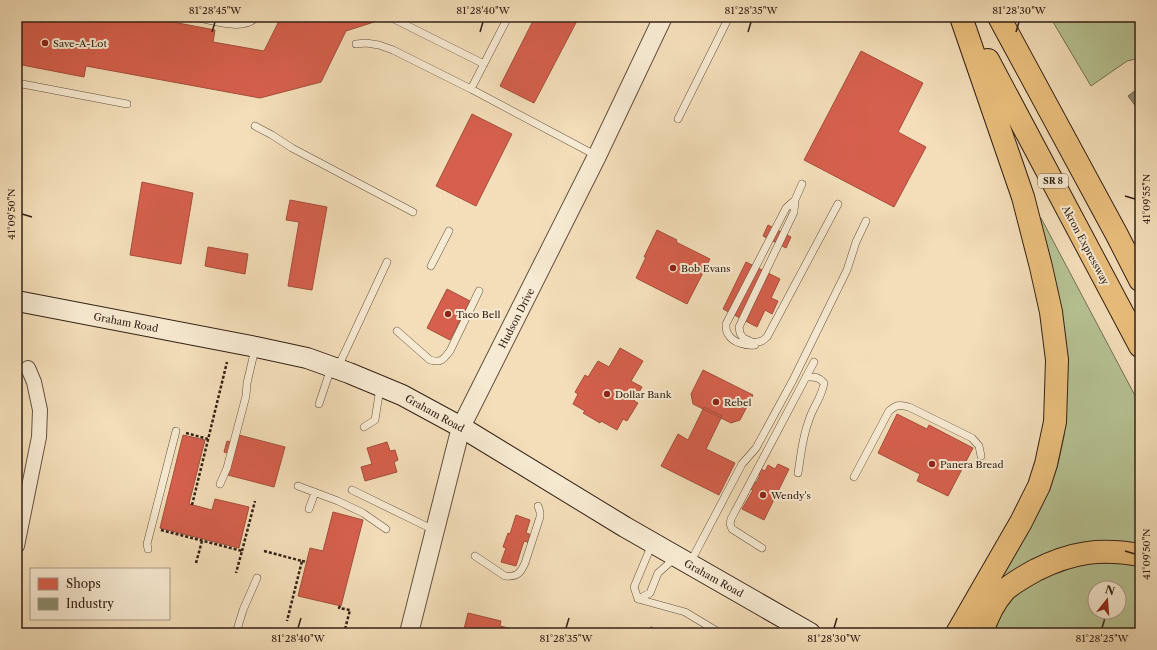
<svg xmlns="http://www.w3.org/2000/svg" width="1157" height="650" font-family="'Libre Caslon Text',serif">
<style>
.green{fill:#b6c293;stroke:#747154;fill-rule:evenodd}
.shops{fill:#d6604d;stroke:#a54d3c}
.industry{fill:#8c8c6e;stroke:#716c54}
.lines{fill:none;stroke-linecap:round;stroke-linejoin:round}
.service-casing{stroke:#63503f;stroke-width:8}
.minor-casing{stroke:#63503f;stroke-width:16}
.tertiary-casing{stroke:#63503f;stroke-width:20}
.secondary-casing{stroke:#332016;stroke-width:22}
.motorway-casing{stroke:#332016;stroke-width:24}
.path{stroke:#332016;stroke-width:2.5;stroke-dasharray:3 2;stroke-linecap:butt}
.service{stroke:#f7ead2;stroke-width:7}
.minor{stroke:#f7ead2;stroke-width:14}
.tertiary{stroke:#f7ead2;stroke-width:18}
.secondary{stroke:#f7ead2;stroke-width:20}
.motorway{stroke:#eabf7c;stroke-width:22}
.ticks{fill:none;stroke:#332016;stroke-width:1.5}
.poi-dot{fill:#8f2418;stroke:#f7ead2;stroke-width:1.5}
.labels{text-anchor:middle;stroke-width:4;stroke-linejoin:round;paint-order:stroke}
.shield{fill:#f7ead2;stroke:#6e5d4e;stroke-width:1}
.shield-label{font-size:9px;font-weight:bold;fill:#332016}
.poi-label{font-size:10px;fill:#332016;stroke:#f7ead2;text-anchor:start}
.street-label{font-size:10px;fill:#332016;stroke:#f7ead2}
.neatline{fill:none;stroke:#332016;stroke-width:1.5}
.ticks-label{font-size:10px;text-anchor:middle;fill:#332016}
</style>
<rect width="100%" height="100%" fill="#f3deb9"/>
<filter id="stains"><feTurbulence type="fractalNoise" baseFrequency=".005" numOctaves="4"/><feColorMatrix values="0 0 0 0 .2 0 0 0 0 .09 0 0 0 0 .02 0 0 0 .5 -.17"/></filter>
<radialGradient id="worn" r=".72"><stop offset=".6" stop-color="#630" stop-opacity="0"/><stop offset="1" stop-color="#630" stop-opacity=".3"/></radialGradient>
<!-- green -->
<path class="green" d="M1050 17H1140V58L1127 61 1091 86Z
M1041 218 1140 405V547L1064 549 975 633H966L1043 503 1058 464 1064 436V397L1039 219Z
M1073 563H1140V633H988L1009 591ZM1095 588H1119V612H1095Z"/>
<!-- shops -->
<path class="shops" d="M26 17H146L215 30 213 42 264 51 281 17H364L374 22 346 31 321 82 260 98 86 66 84 77 17 64V19L25 21Z
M535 17H579L534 103 500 86Z
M861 51 923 83 898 132 926 147 894 207 804 160Z
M472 114 512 134 476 206 436 186Z
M142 182 193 193 181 264 130 255Z
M290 200 327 207 312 290 288 286 299 222 286 220Z
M768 225 791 237 786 248 763 236Z
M657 230 677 240 676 242 710 259 687 304 636 278 646 257H644Z
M208 247 248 254 245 274 205 266Z
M746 262 780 279 771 298 778 301 772 314 765 310 757 327 723 309Z
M447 289 470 301 450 340 427 328Z
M620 348 643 361 631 381 642 387 634 401 638 403 627 421 623 419 617 430 601 421 600 423 583 413 585 411 573 404 578 394 575 392 585 375 588 377 598 361 609 367Z
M703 370 753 395 740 420 731 423 693 404 691 394Z
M704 407 722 416 706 449 735 463 719 495 661 466 678 434 688 440Z
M897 414 927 429 929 425 973 448 948 496 917 481 920 474 878 453Z
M183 435 205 440 189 504 212 510 215 499 249 507 239 548 160 528Z
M239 435 285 447 274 487 228 475 234 455 224 452 227 441 236 443Z
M387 442 390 451 395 450 398 460 394 462 397 472 365 481 361 467 372 464 367 448Z
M778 464 789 469 764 520 742 509 753 490 750 489 754 481 756 483 760 475 757 473 759 468 765 471 768 465 775 469Z
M333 512 363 520 341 606 298 596 310 548 323 551Z
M516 515 530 520 526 533 532 535 530 543 524 541 516 566 501 562 506 548 503 547 508 533 510 534Z
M468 613 501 621 500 626 529 633H463Z"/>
<!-- industry -->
<path class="industry" d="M1140 87V112L1128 96Z"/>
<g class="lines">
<defs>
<path id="service" d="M194 17C210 20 245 32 256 17
M390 17 484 64
M508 17 471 89 597 156
M356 44 366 43 379 45 393 50 471 89
M17 83 127 104
M678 119 729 17
M255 126 272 135 292 148 413 212
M802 184 795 200 794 212 739 327 740 333 743 338 754 343 762 341 767 337 838 204
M431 266 449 231
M397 331 430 360C441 363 443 360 450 351L479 291
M755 345C746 346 733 343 728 334 726 332 726 327 726 324L786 208 795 200
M338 367 387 262
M319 404 331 368
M364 427 375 420 380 388
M798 473C801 455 802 438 809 420 813 407 822 397 824 383 818 376 814 377 806 377
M854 477 889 411C897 404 899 405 909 407L972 438 979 446 981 456
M220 484 227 468 246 396 247 383 255 349
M298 486 338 501 363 513 386 529
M352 490 434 530
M309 509 315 492
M762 548 732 529 730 524 731 519 814 362
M148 549 147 544 176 431
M475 556 505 576C517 577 520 574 525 563L540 517V512L538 506
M690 563 742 464 756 448 793 380 847 270 856 242 866 221
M638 599 685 612 720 633
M638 599 634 587 652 544
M638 599 650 593 658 573 675 558
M236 633 243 610 257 578"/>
<path id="minor" d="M17 546 39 437 40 410 34 382 28 368"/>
<path id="tertiary" d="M409 633 461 427 597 156 663 17"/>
<path id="secondary" d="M17 301 256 347 307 358 349 373 402 395 461 427 625 527 810 633"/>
<path id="motorway" d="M999 17 1117 235 1140 280
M988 60 1140 346
M957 633 1021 522 1039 486 1046 464 1055 422 1057 360 1051 312 1041 267 1023 197 961 17
M982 633C987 617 993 603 1005 590 1014 582 1025 576 1036 570 1072 552 1100 548 1140 555"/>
</defs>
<!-- service casing -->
<use href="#service" class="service-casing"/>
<!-- minor casing -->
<use href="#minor" class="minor-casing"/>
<!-- tertiary casing -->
<use href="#tertiary" class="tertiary-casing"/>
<!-- secondary casing -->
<use href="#secondary" class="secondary-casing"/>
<!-- motorway casing -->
<use href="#motorway" class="motorway-casing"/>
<!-- path -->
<path class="path" d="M186 433 208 439
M192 505 227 362
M161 530 242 551 236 573
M242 551 255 501
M264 551 302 561 287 621
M302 561 307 562
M196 563 202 541
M340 606 339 608 350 610 344 633
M650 633 652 627"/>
<!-- service -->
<use href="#service" class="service"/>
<!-- minor -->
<use href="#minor" class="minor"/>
<!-- tertiary -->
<use href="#tertiary" class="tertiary"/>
<!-- secondary -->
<use href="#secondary" class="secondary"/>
<!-- motorway -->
<use href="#motorway" class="motorway"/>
</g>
<!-- ticks -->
<path class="ticks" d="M212 32 215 22M480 32 483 22M748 32 751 22M1016 32 1019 22M1125 196 1135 199M22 214 32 217M1125 551 1135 554M298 628 301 618M566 628 569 618M834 628 837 618M1102 628 1105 618"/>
<!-- markers -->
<g class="poi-dot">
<circle cx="45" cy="43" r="4"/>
<circle cx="673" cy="268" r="4"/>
<circle cx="448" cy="314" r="4"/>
<circle cx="607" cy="394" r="4"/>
<circle cx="716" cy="402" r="4"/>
<circle cx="932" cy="464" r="4"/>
<circle cx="763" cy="495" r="4"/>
</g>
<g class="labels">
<!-- shield labels -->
<rect class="shield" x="1038" y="174" width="30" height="14" rx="3"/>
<g class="shield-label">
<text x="1053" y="184">SR 8</text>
</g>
<!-- poi labels -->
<g class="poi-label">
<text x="53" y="47">Save-A-Lot</text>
<text x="681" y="272">Bob Evans</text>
<text x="456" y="318">Taco Bell</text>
<text x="615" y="398">Dollar Bank</text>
<text x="724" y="406">Rebel</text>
<text x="940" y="468">Panera Bread</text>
<text x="771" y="499">Wendy's</text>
</g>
<!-- street labels -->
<g class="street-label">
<text transform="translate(1086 245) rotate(62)" y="4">Akron Expressway</text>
<text transform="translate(516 318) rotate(-63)" y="4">Hudson Drive</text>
<text transform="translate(126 322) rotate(11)" y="4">Graham Road</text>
<text transform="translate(435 413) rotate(29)" y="4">Graham Road</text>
<text transform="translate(714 578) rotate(29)" y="4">Graham Road</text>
</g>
</g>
<!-- margin -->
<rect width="1157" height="650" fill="none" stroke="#f3deb9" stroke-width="44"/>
<!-- legend -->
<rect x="30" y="568" width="140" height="52" fill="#f7ead2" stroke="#a99987"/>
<rect x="38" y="578" width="20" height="12" fill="#d6604d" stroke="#a99987"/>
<text x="66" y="588" font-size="12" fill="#332016">Shops</text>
<rect x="38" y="598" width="20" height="12" fill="#8c8c6e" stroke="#a99987"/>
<text x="66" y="608" font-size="12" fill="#332016">Industry</text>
<!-- north arrow -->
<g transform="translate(1107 600) rotate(17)"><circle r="19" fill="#f7ead2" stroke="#a99987"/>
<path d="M0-3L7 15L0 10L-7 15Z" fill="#8f2418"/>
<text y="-6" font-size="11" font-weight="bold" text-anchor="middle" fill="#332016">N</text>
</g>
<rect x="22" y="22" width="1113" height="606" class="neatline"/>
<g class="ticks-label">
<text x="215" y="14">81°28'45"W</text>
<text x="483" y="14">81°28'40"W</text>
<text x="751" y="14">81°28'35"W</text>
<text x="1019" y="14">81°28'30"W</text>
<text transform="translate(1146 199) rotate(-90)" y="4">41°09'55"N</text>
<text transform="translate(11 214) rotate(-90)" y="4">41°09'50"N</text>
<text transform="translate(1146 554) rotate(-90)" y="4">41°09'50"N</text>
<text x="298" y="642">81°28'40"W</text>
<text x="566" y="642">81°28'35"W</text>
<text x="834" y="642">81°28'30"W</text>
<text x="1102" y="642">81°28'25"W</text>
</g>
<rect width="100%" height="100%" filter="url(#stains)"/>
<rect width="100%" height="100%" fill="url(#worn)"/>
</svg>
